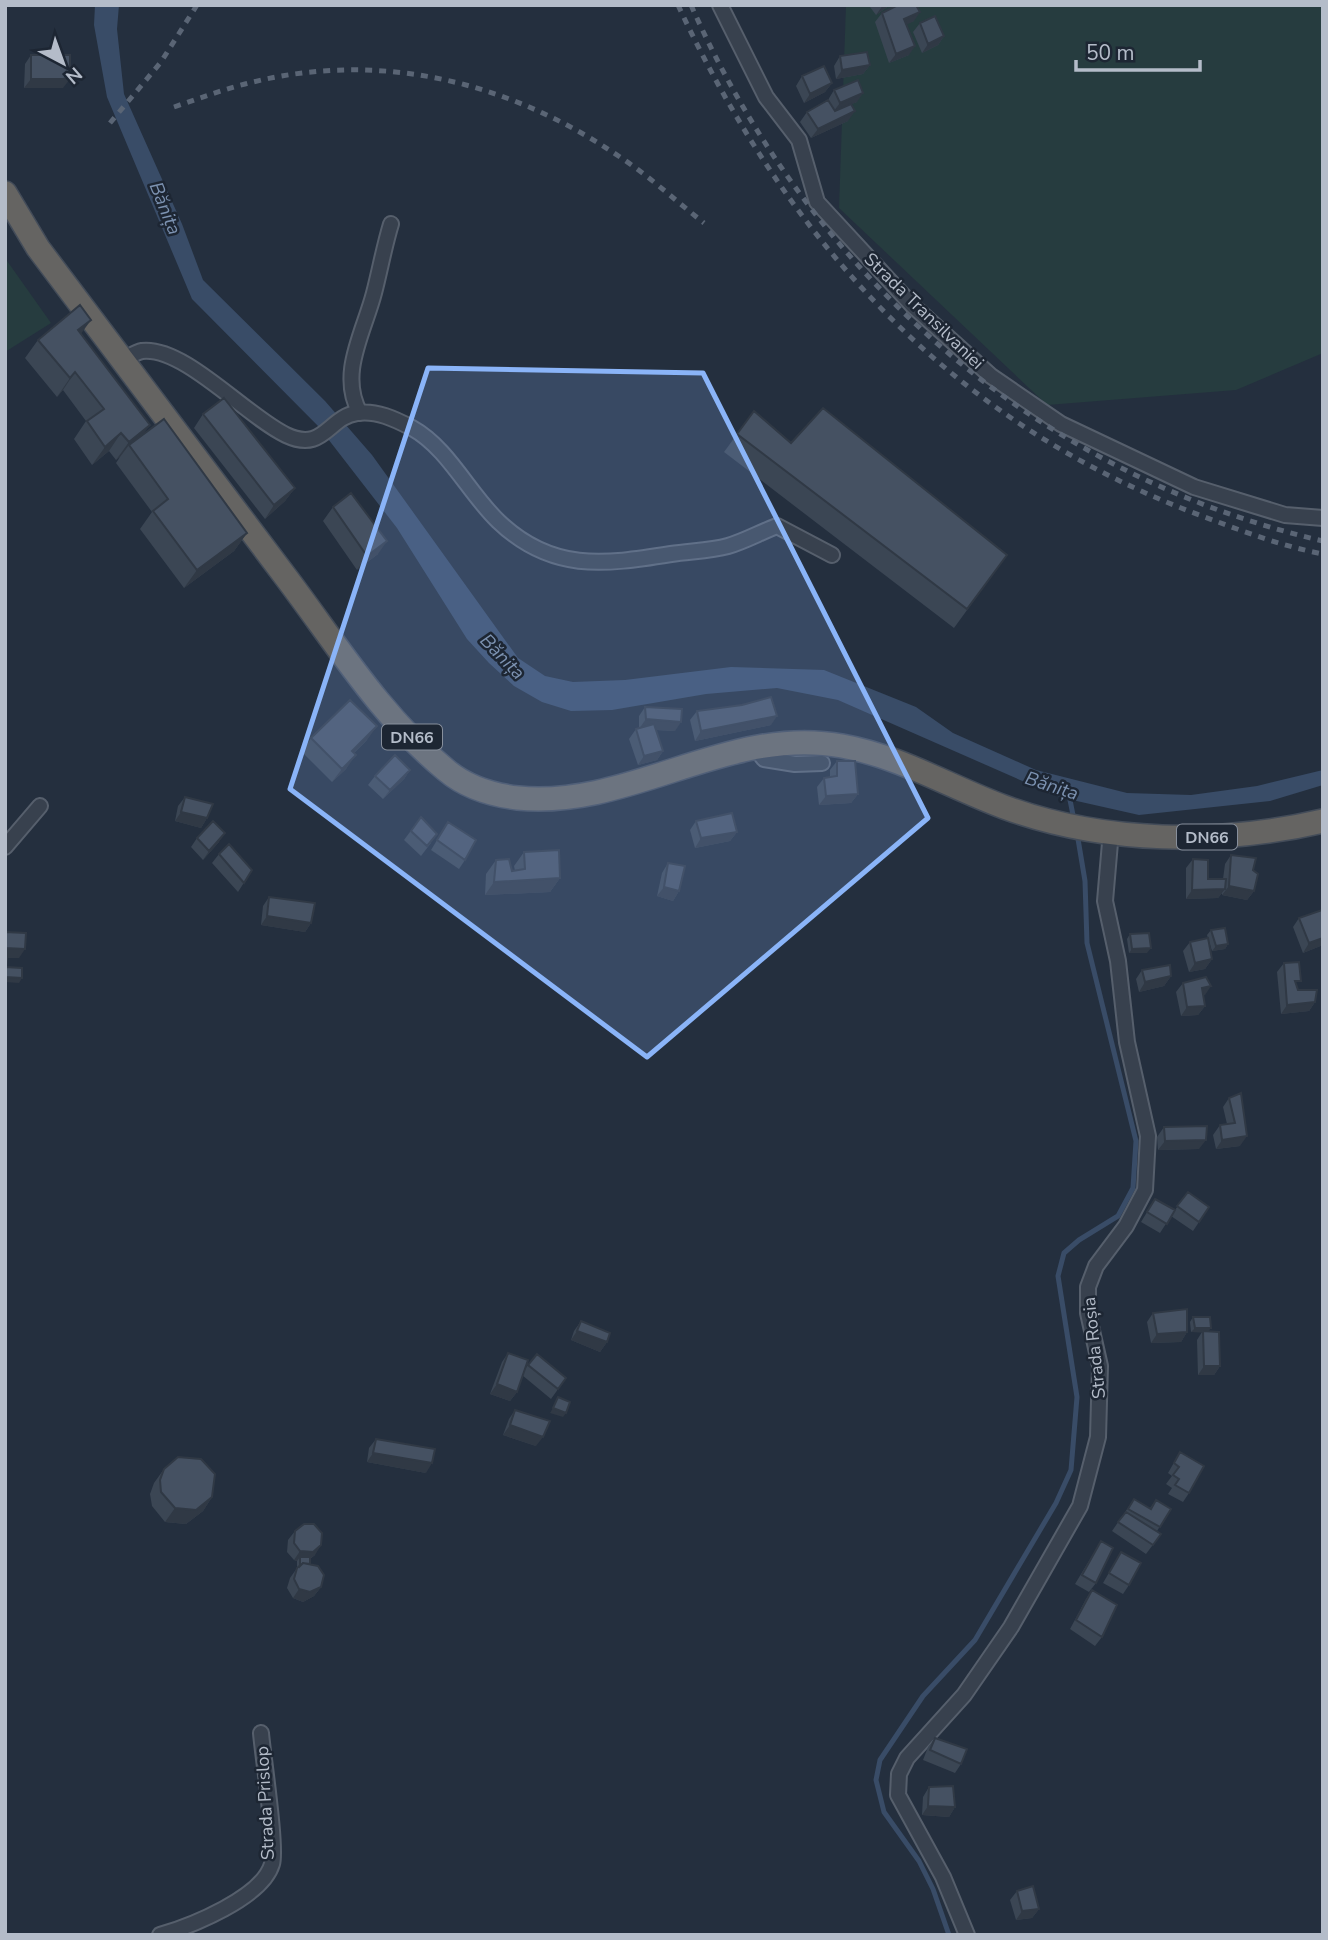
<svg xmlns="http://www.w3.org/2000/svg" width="1328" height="1940" font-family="'Nunito Sans',sans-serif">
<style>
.green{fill:#263c3f}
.water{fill:#394c67}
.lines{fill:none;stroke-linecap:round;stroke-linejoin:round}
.stream{stroke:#394c67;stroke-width:5}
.minor-casing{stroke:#565f6c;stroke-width:18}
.trunk-casing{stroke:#434c59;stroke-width:26}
.minor{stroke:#38414e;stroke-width:14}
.trunk{stroke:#656462;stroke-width:23}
.rail{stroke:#5a6575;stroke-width:5;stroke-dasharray:7 7;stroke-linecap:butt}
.wall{fill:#3b4654}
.shaded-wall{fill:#303945}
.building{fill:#455162;stroke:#303945;stroke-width:2}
.marked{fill:#8ab4f8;fill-opacity:0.2;stroke:#8ab4f8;stroke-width:5;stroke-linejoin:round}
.labels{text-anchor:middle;stroke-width:5;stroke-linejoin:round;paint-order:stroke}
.shield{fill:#1d2633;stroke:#878f9c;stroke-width:2}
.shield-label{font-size:16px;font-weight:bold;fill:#b4bcc9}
.street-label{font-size:18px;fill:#b4bcc9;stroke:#1d2633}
.water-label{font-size:19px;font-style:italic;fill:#7c92b1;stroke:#1d2633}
</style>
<rect width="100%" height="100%" fill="#242f3e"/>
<!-- green -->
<path class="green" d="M846 5H1323V353L1236 390 1047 405 839 208Z
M5 258 51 323 5 352Z"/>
<!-- water -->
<path class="water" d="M95 5H119L117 29 124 94 182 224 203 280 325 401 372 455 518 658 545 676 573 682 625 680 731 667 824 670 916 707 953 733 1036 770 1127 793 1191 795 1257 786 1323 770V785L1270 801 1139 815 1059 797 838 700 777 688 706 694 612 710 571 711 542 702 514 686 489 663 467 639 397 528 318 426 192 299 107 97 94 25Z"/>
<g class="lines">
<!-- stream -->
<path class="stream" d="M1069 795 1074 820
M949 1935 933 1889 919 1861 884 1812 876 1780 880 1760 923 1696 975 1640 1056 1503 1071 1470 1077 1397 1058 1276 1064 1253 1079 1240 1118 1216 1133 1188 1136 1141 1087 943 1085 881 1077 833"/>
<defs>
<path id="minor" d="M720 5 766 97 799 140 817 202 912 305 991 376 1061 424 1194 487 1285 515 1323 518
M123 360C129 357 136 352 142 351 184 346 246 416 286 435 324 453 328 417 357 413 376 410 395 419 412 428 448 448 468 492 498 521 551 572 603 565 671 554 689 551 710 551 728 546 745 541 761 532 777 526L832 555
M360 413C338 374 364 332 374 293 380 270 384 247 391 224
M754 746 764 759 795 764 822 763
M5 847 40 806
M160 1935C191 1926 262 1898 272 1864 277 1848 263 1757 261 1733
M967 1935 943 1877 898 1795 899 1774 907 1758 964 1695 1011 1627 1080 1506 1098 1437 1100 1366 1088 1313V1287L1096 1266 1126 1226 1145 1190 1148 1136 1127 1042 1118 961 1105 901 1111 831"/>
<path id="trunk" d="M5 193 38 248C120 358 203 467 285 576 335 642 381 717 446 770 466 787 492 795 518 798 631 809 728 725 842 746 899 756 950 787 1004 807 1104 844 1220 845 1323 821"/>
</defs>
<!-- minor casing -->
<use href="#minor" class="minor-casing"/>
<!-- trunk casing -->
<use href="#trunk" class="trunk-casing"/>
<!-- minor -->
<use href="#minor" class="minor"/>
<!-- trunk -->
<use href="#trunk" class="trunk"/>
<!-- rail -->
<path class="rail" d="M678 5C789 243 951 423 1202 516 1242 531 1281 546 1323 554
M691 5C810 274 1034 474 1323 541
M174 107C198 99 221 90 245 84 378 49 508 81 620 157 649 176 676 201 704 223
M110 123 161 62 197 5"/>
</g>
<!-- wall -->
<path class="wall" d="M872 5H890L876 15 870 7Z
M882 13 914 21 906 24 909 55 889 63 875 22Z
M920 23 944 36 938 45 922 53 913 32Z
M31 55 63 88H24L25 64Z
M840 56 870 65 863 74 836 79 834 66Z
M802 76 832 83 825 92 804 103 796 86Z
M834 90 857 102 851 104 848 121 811 138 800 122 807 112 829 102 828 100Z
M81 334 144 433 247 533 234 551 184 588 140 529 152 512 116 463 120 457 116 460 109 451 92 465 74 439 86 421 63 390 57 397 25 358 38 340Z
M754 411 791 443 994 573 954 628 724 452Z
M203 414 295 488 285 501 265 519 194 428Z
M333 507 378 554 357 570 323 521Z
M645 707 675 731 656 730 663 751 657 760 638 765 629 739 636 729 639 728V716Z
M697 711 771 725 695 741 690 720Z
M311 738 367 740 354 753 346 769 332 782 302 752Z
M837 761 858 794 851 803 819 805 817 787 824 778 830 777V770Z
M410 770 404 779 383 799 368 785 375 776Z
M185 797 207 818 201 828 175 821 178 806Z
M421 817 431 843 421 856 404 840Z
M696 821 737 832 730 841 695 848 690 830Z
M448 822 465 860 459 869 431 850Z
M197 838 219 842 203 860 191 847Z
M524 852 560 878 550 892 485 895 486 874 496 860 512 871H515L514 866Z
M219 854 252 870 238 892 212 863Z
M1231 855 1253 870 1254 891 1247 900 1222 895V893L1218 898 1186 899V868L1193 859 1208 879H1223L1225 864Z
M668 863 679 891 673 901 657 896 662 873Z
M269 897 311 923 305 932 261 925 263 906Z
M1299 918 1323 945 1303 953 1293 927Z
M1211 930 1228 944 1225 949 1212 951 1207 935Z
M1130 934 1147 953H1129L1127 939Z
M1190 942 1212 959 1205 969 1189 972 1183 951Z
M1284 963 1298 990 1315 1002 1309 1011 1281 1014 1277 972Z
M1142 970 1171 976 1164 986 1139 992 1136 979Z
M1183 983 1205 995H1203L1205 1006 1198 1015 1181 1016 1176 992Z
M1229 1098 1240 1146 1216 1149 1213 1135 1220 1125 1227 1124 1223 1107Z
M1164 1127 1199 1149 1158 1150 1157 1137Z
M1188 1192 1209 1207 1193 1231 1171 1216 1160 1233 1141 1222 1155 1199 1175 1210Z
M1153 1313 1187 1332 1181 1342 1151 1343 1147 1322Z
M1193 1317 1208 1331 1220 1366 1214 1375H1198L1197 1340 1202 1332H1191L1190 1322Z
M581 1321 607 1342 600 1352 571 1340 574 1331Z
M508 1353 525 1369 528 1365 566 1378 551 1399 522 1375 517 1392 510 1401 490 1394 502 1362Z
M515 1410 536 1446 503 1435 509 1419Z
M376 1439 426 1473 367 1462 369 1448Z
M1180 1452 1189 1493 1183 1502 1168 1494 1172 1488 1166 1484 1172 1476 1168 1473Z
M164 1469 212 1497 203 1511 186 1524 165 1522 152 1506 150 1494 154 1483Z
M1134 1499 1150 1508 1156 1500 1171 1509 1157 1531 1161 1534 1146 1554 1112 1531Z
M295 1531 315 1555 310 1559V1564L321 1587 314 1596 303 1602 293 1598 287 1588 290 1578 297 1568V1561L294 1560 287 1552 288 1540Z
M1101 1541 1096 1583 1089 1592 1075 1584Z
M1121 1552 1129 1585 1123 1594 1103 1583Z
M1092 1590 1102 1637 1095 1646 1070 1629 1086 1599Z
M935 1738 961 1764 955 1773 923 1760 928 1747Z
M929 1787 955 1807 949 1817 922 1815 923 1797Z
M1017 1891 1039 1909 1032 1918 1016 1920 1010 1900Z"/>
<!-- shaded-wall -->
<path class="shaded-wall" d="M883 5H890L876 15Z
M920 12 914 21 898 29 904 19Z
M944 36 938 45 922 53 928 44Z
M915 46 909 55 889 63 896 54Z
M870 65 863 74 836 79 842 70Z
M31 79H70L63 88H24Z
M832 83 825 92 804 103 810 94Z
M863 93 857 102 833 112 840 103Z
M855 111 848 121 811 138 818 129Z
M91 320 78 338V330Z
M75 372 63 390 57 397 70 378Z
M150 425 137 443 129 445 120 457 116 460 129 442Z
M121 433 109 451 92 465 105 447Z
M295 488 285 501 265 519 274 505Z
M247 533 234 551 184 588 197 570Z
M387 541 378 554 357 570 367 556Z
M777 716 771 725 695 741 701 731Z
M646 719 681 722 675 731 639 729Z
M377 726 367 740 342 764 352 751Z
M663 751 657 760 638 765 644 756Z
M356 755 346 769 332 782 342 769Z
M410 770 404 779 383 799 390 790Z
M858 794 851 803 819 805 826 796Z
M181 812 207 818 201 828 175 821Z
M737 832 730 841 695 848 701 838Z
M225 833 219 842 203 860 209 851Z
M560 878 550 892 485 895 494 882Z
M1229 886 1254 891 1247 900 1222 895Z
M664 887 679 891 673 901 657 896Z
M1225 889 1218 898 1186 899 1192 890Z
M267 916 311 923 305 932 261 925Z
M1323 938V945L1303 953 1309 943Z
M1228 944 1225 949 1212 951 1216 946Z
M5 948 25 949 19 958H5Z
M1151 948 1147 953H1129L1132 949Z
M1212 959 1205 969 1189 972 1195 963Z
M1171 976 1164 986 1139 992 1145 982Z
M5 977 22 978 19 983 5 982Z
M1211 986 1205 995 1195 998 1202 988Z
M1315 1002 1309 1011 1281 1014 1287 1005Z
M1205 1006 1198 1015 1181 1016 1187 1007Z
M1247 1136 1240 1146 1216 1149 1222 1140Z
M1206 1140 1199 1149 1158 1150 1165 1141Z
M1195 1328H1211L1207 1333 1191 1332Z
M577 1331 607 1342 600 1352 571 1340Z
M1187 1332 1181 1342 1151 1343 1157 1334Z
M1204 1366H1220L1214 1375H1198Z
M497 1384 517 1392 510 1401 490 1394Z
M553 1408 566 1413 563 1417 550 1413Z
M510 1425 543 1437 536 1446 503 1435Z
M373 1453 432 1463 426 1473 367 1462Z
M212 1497 203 1511 186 1524 165 1522 175 1508Z
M321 1545 315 1555 307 1561 300 1557 297 1561 294 1560 300 1551Z
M321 1587 314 1596 303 1602 293 1598 299 1589Z
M928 1806 955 1807 949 1817 922 1815Z
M1039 1909 1032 1918 1016 1920 1022 1911Z"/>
<!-- building -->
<path class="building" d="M898 5H916L920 12 904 19 915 46 896 54 882 13Z
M935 16 944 36 928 44 920 23Z
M867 52 870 65 842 70 840 56Z
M31 55H70V79H31Z
M824 66 832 83 810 94 802 76Z
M858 80 863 93 840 103 834 90Z
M828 100 835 111 851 104 855 111 818 129 807 112Z
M80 305 91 320 78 330 150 425 129 442 121 433 105 447 87 421 104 409 75 372 70 378 38 340Z
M224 398 295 488 274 505 203 414Z
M823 408 1007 555 967 609 737 434 754 411 791 443Z
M164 419 247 533 197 570 153 511 168 499 129 445Z
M351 493 387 541 367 556 333 507Z
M771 697 777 716 701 731 697 711 742 705Z
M350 700 377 726 352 751 356 755 342 769 311 738Z
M645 707 682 709 681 722 646 719Z
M654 724 663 751 644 756 636 729Z
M395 755 410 770 390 790 375 776Z
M837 761H855L858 794 826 796 824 778 837 776Z
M185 797 213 804 207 818 181 812Z
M732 813 737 832 701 838 696 821Z
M421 817 437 834 427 846 411 831Z
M213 821 225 833 209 851 197 838Z
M448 822 476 840 465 860 437 840Z
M229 844 252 870 244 883 219 854Z
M559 850 560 878 494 882 496 860 509 859 512 871 525 869 524 852Z
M1231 855 1256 858 1253 870 1258 874 1254 891 1229 886Z
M1193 859 1208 860V879H1226L1225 889 1192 890Z
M668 863 685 866 679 891 664 887Z
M269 897 315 903 311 923 267 916Z
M1322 910 1323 913V938L1309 943 1299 918Z
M1225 928 1228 944 1216 946 1211 930Z
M5 932 26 933 25 949 5 948Z
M1149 933 1151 948 1132 949 1130 934Z
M1208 938 1212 959 1195 963 1190 942Z
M5 958H7L6 967 22 968V978L5 977Z
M1299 962 1301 981H1295L1298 990H1317L1315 1002 1287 1005 1284 963Z
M1170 965 1171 976 1145 982 1142 970Z
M1206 977 1211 986 1202 988 1205 1006 1187 1007 1183 983Z
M1241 1093 1247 1136 1222 1140 1220 1125 1235 1123 1229 1098Z
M1207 1126 1206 1140 1165 1141 1164 1127Z
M1188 1192 1209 1207 1199 1222 1177 1206Z
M1155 1199 1175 1210 1167 1224 1147 1212Z
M1187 1309V1332L1157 1334 1153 1313Z
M1193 1317H1210L1211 1328H1195Z
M581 1321 610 1333 607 1342 577 1331Z
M1203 1331 1219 1332 1220 1366H1204Z
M508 1353 528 1360 517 1392 497 1384Z
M537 1354 566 1378 558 1389 528 1365Z
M558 1397 570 1402 566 1413 553 1408Z
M515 1410 550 1421 543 1437 510 1425Z
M376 1439 435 1449 432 1463 373 1453Z
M1180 1452 1204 1466 1189 1493 1175 1485 1179 1479 1173 1475 1179 1467 1174 1463Z
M178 1457 201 1459 215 1474 212 1497 196 1510 175 1508 161 1492 160 1480 164 1469Z
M1134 1499 1151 1509 1156 1500 1171 1509 1160 1527 1128 1509Z
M1126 1512 1161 1534 1153 1545 1118 1522Z
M304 1524H314L322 1533 321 1545 313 1552 300 1551 294 1543 295 1531Z
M1101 1541 1113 1548 1096 1583 1082 1575Z
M1121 1552 1141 1563 1129 1585 1109 1573Z
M300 1557H310V1564L303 1563 300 1566Z
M303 1563 318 1566 324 1575 321 1587 310 1592 299 1589 294 1579 297 1568Z
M1092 1590 1117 1605 1102 1637 1076 1620Z
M935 1738 967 1749 961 1764 930 1750Z
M953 1786 955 1807 928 1806 929 1787Z
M1033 1886 1039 1909 1022 1911 1017 1891Z"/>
<!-- marked area -->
<path class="marked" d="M428 368 703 373 928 818 647 1057 290 789Z"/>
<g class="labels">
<!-- shield labels -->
<g class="shield">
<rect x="382" y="724.5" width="60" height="25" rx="5"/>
<rect x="1177" y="824.5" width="60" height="25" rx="5"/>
</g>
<g class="shield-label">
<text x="412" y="743">DN66</text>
<text x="1207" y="843">DN66</text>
</g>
<!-- street labels -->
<g class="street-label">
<text transform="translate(924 311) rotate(44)" y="6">Strada Transilvaniei</text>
<text transform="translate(1094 1348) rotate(-96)" y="6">Strada Roșia</text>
<text transform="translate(265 1803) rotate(-93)" y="6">Strada Prislop</text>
</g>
<!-- water labels -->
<g class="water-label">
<text transform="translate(166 208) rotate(68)" y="7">Bănița</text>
<text transform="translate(503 656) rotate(46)" y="7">Bănița</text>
<text transform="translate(1052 785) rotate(18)" y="7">Bănița</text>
</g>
</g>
<!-- border -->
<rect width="1328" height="1940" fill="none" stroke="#b4bcc9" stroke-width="14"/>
<!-- north arrow -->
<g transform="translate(63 63) rotate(139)" stroke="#1d2633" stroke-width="5" paint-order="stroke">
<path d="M0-5L12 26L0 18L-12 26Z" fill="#b4bcc9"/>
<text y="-10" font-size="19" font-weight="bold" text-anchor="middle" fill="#b4bcc9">N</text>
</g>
<!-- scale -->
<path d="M1076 60v10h124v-10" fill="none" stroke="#b4bcc9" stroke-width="3.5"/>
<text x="1086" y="60" font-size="21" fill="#b4bcc9" stroke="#1d2633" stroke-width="5" paint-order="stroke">50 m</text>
</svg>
